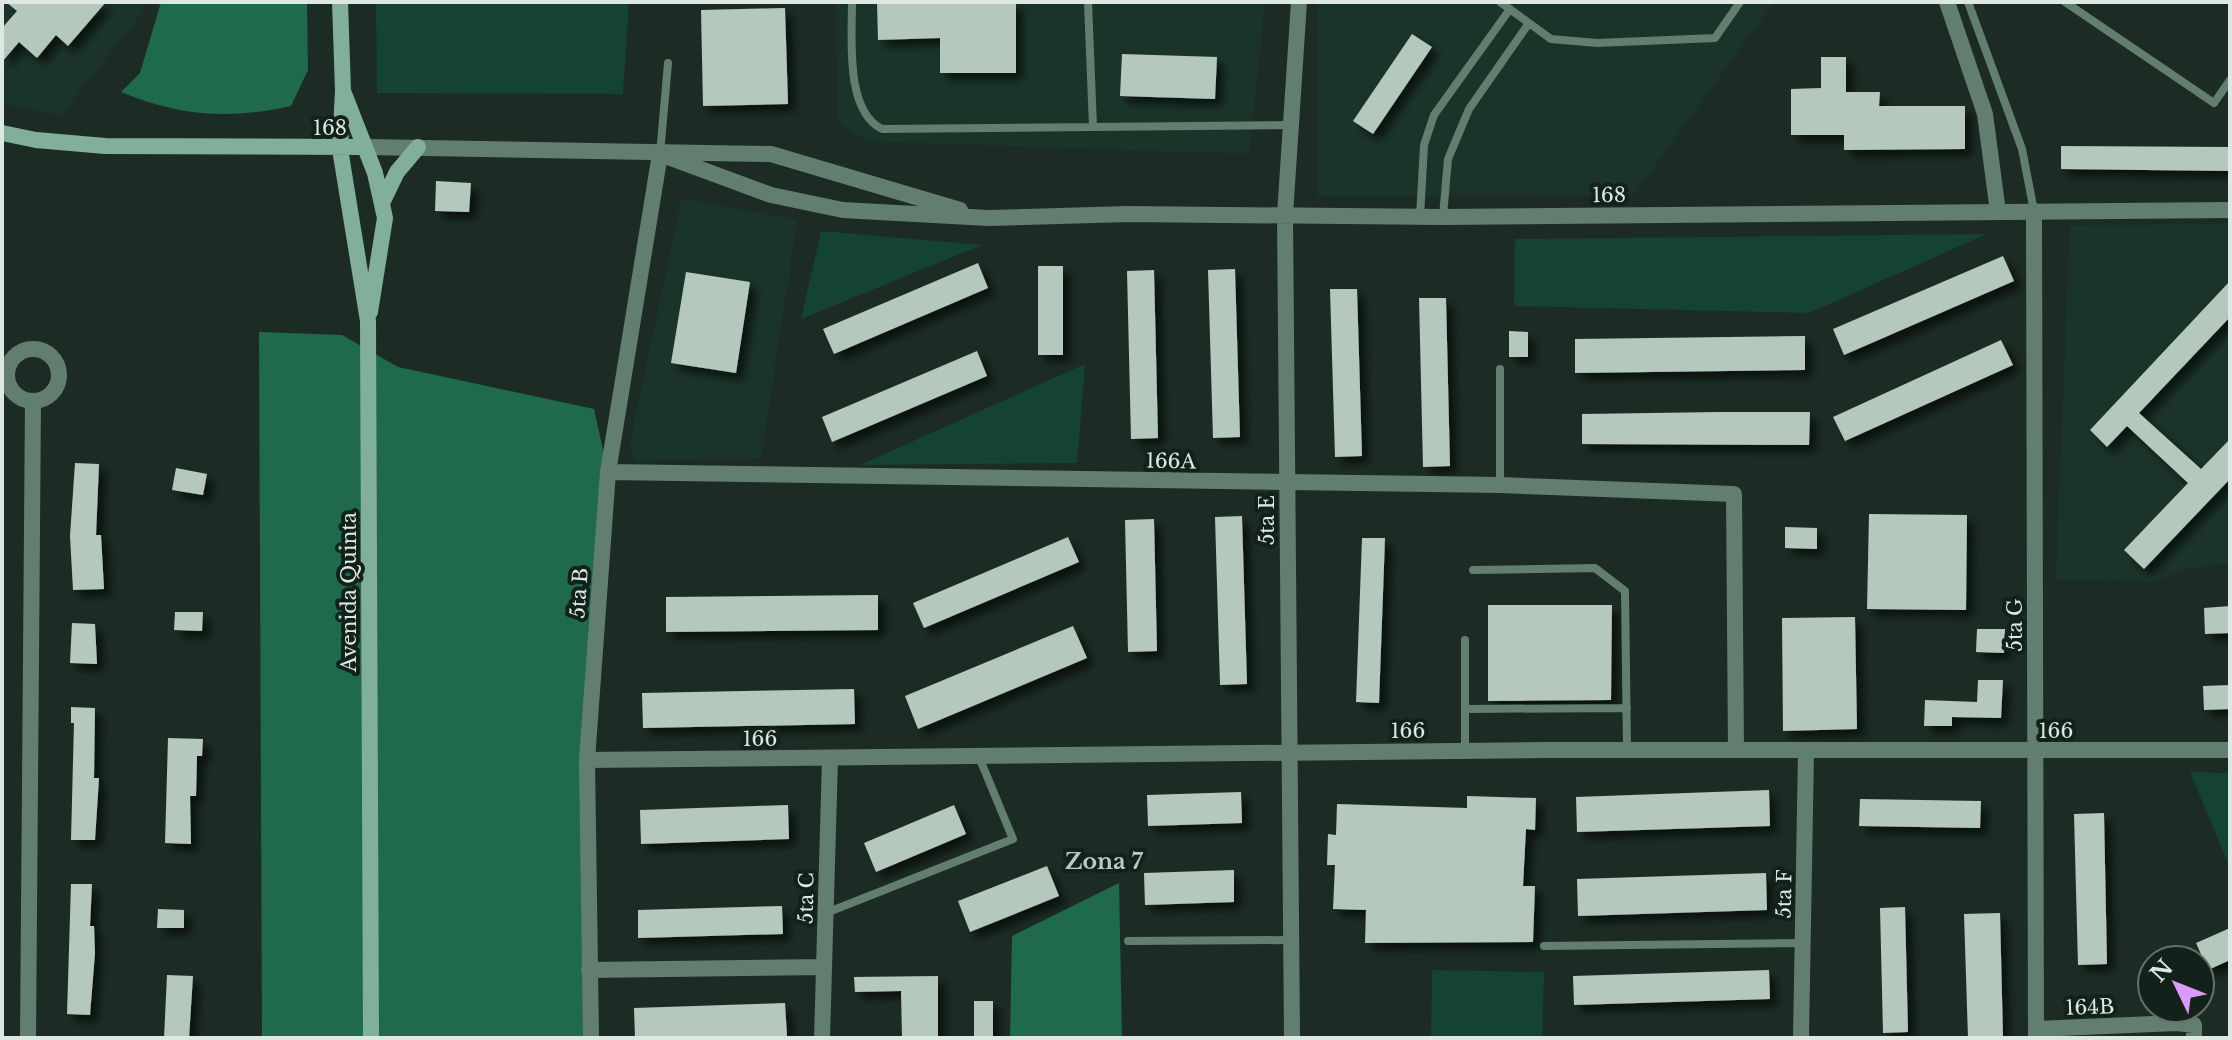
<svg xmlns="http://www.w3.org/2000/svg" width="2232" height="1040" font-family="'Libre Baskerville',serif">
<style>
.built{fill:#1b3429}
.green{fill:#144331}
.forest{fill:#1f6a4d}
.building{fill:#b4c8be;filter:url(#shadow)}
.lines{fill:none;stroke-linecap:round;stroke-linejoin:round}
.service{stroke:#627e70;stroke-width:8}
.minor{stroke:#627e70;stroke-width:16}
.tertiary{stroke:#627e70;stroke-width:16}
.secondary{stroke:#81af99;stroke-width:16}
.labels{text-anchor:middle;stroke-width:8;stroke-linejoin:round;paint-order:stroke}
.street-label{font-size:20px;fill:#dee8e3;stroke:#12221b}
.neighbourhood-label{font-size:22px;font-weight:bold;fill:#b6cac0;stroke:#12221b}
</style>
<defs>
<filter id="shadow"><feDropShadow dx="7" dy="7" stdDeviation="4" flood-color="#0009"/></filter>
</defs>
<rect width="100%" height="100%" fill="#1c2c24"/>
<!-- built -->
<path class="built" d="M2 2H146L141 14 61 115 2 104Z
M836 2H1265L1249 154 867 141 838 122Z
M1318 2H1774L1634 195 1317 196Z
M682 198 797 220 761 458 640 461 632 456 630 443Z
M2230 224V563L2190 568 2154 581 2056 580 2070 226Z"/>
<!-- green -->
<path class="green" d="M376 2H629L623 94 377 93Z
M821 231 982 245 801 319Z
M1987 234 1809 313 1514 306 1515 239Z
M1085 364 1077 463 860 465Z
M2190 772 2230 773V868Z
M1432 970 1544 972 1542 1038H1431Z"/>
<!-- forest -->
<path class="forest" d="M161 2H307L308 70 291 106C229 120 179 116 121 92L140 73Z
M259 332 342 335 398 367 594 409 608 472 587 760 591 1038H262Z
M1119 883 1122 1038H1010L1012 936Z"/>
<!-- building -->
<path class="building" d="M6 2H106L68 46 56 35 37 58 19 42 2 62V28L17 11Z
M877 2H1016V73H940V38L878 40Z
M785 8 788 104 703 106 701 10Z
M1412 34 1432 47 1373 134 1353 121Z
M1122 54 1217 57 1215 99 1120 96Z
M1821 57H1846V92H1880L1879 106H1965V149L1844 150V135H1791V89L1821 88Z
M2061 146 2230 147V171L2061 169Z
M436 181 471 183 469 212 435 211Z
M2003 256 2014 281 1844 355 1833 329Z
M978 263 988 288 834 354 823 329Z
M1038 266H1063V355H1038Z
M1235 269 1240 437 1213 438 1208 270Z
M1154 270 1158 438 1131 439 1127 271Z
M686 272 750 282 736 373 671 363Z
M2230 281V317L2139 413 2201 469 2230 439V479L2144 569 2124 550 2188 483 2127 426 2107 447 2090 430Z
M1330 289H1357L1362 456 1335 457Z
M1419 298H1446L1450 466 1423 467Z
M1509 331 1528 332V357H1509Z
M1805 336V370L1575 373V339Z
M2001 340 2013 365 1845 441 1833 417Z
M977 351 987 376 832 442 822 417Z
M1720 412H1810L1809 445 1582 444V414Z
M75 463 99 464 96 535H101L104 589 73 590 70 536Z
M176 468 207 474 203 495 172 490Z
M1869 514 1967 515 1966 610 1867 609Z
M1242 516 1247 684 1220 685 1215 517Z
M1154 519 1157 651 1128 652 1125 520Z
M1785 527 1817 528V549L1785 548Z
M1068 537 1079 562 924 628 913 603Z
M1362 538H1385L1379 703 1356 702Z
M878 595V630L666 632V597Z
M1488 605H1612L1611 700 1488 701Z
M2230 606V633L2205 634 2204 608Z
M175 612H203L202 631 174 630Z
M1855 617 1857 729 1783 731 1782 618Z
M72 623 95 624 97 664 70 663Z
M1073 626 1087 658 918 729 905 696Z
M1977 629H2005L2004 653 1976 652Z
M1978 680H2003L2001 718 1952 717V726H1924L1925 700 1977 702Z
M2230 685V709L2204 710 2203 686Z
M854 689 855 724 643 728 642 693Z
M71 707 95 708 94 778H99L95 840H71L74 723H71Z
M168 738 203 739 202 756H197L196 796H190L191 844 165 843Z
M1769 790 1770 826 1577 832 1576 797Z
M1241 792 1242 823 1148 826 1147 795Z
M1467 796 1536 798 1535 830 1526 829 1523 886H1535L1533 942 1365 943 1366 910 1333 909 1335 865H1327L1328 834 1336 835 1337 804 1467 808Z
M1860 799 1981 801 1980 828 1859 826Z
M788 805 789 839 641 844 640 810Z
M954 805 966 834 876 872 864 843Z
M2104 813 2107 964 2078 965 2074 814Z
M1047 866 1059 896 970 932 958 901Z
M1234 870V902L1145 905 1144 873Z
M1766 873 1767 910 1578 916 1577 879Z
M71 884H92L90 926H94L95 953 90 1015 67 1014Z
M782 906 783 934 638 938V910Z
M1905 907 1908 1032 1883 1033 1880 908Z
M158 909 184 910V928H157Z
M2000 913 2003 1037 1968 1038 1964 914Z
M2230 928V960L2208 970 2196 943Z
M1769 970 1770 999 1574 1005 1573 976Z
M167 975 193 976 189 1038H164Z
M938 976V1038H902L901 991 855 992 854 977Z
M974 1001H993V1038H974Z
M785 1003 787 1036 635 1038 634 1008Z"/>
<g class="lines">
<!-- service -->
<path class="service" d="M852 2C852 38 845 111 882 129L1288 125
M1088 2 1093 127
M1500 2 1551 39 1597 43 1715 38 1740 2
M1968 2 2022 149 2034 211
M2065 2 2214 103 2230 80
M660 154 668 63
M1443 216 1448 159 1469 109 1529 23
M1420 217 1424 145 1434 115 1510 9
M1500 484V369
M1473 570 1595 568 1625 591 1627 749
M1465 640V750
M1465 709 1627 708
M826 913 1013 839 979 757
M1128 941 1291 940
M1544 946 1802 943"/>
<!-- minor -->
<path class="minor" d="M1947 2 1985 114 1998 212
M2034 211 2036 1038
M7 375a26 26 0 1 1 52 0a26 26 0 1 1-52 0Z
M608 472 1500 485 1734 494 1736 750
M587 760 1546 750H2230
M589 970 823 967
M2036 1029 2177 1023 2194 1025V1038
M28 1038 33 401
M591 1038 587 760 608 472 660 154
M822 1038 830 759
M1801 1038 1806 751"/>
<!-- tertiary -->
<path class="tertiary" d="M365 147 771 154 960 210
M660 154 771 195 843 210 988 218 1128 214 1442 217 2230 210
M1292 1038 1285 215 1299 2"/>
<!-- secondary -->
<path class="secondary" d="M340 2 343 91 375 173 385 218 370 312
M343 91 340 149 368 321 371 1038
M2 133 36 140 105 146 365 147
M383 201 397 172 418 147"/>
</g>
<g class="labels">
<!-- street labels -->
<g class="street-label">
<text x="330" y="135">168</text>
<text transform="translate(1609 195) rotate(-1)" y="7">168</text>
<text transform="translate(1171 461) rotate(1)" y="7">166A</text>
<text transform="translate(1267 520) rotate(-90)" y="7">5ta E</text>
<text transform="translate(349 592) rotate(-90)" y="7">Avenida Quinta</text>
<text transform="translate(579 593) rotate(-86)" y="7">5ta B</text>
<text transform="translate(2015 625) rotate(-90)" y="7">5ta G</text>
<text x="1408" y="738">166</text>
<text x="2056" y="738">166</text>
<text x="760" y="746">166</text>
<text transform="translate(1784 894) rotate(-89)" y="7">5ta F</text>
<text transform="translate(806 898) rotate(-89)" y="7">5ta C</text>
<text transform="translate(2090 1007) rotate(-2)" y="7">164B</text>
</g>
<!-- neighbourhood labels -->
<g class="neighbourhood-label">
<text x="1104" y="869">Zona 7</text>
</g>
</g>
<!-- border -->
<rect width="2232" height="1040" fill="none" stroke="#dee8e3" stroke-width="8"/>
<!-- north arrow -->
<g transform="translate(2176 984) rotate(313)"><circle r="38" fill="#12221b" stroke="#64716b" stroke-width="2"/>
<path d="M0-6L14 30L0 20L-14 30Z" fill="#d99af8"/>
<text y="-12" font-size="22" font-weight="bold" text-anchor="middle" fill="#dee8e3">N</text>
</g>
</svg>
